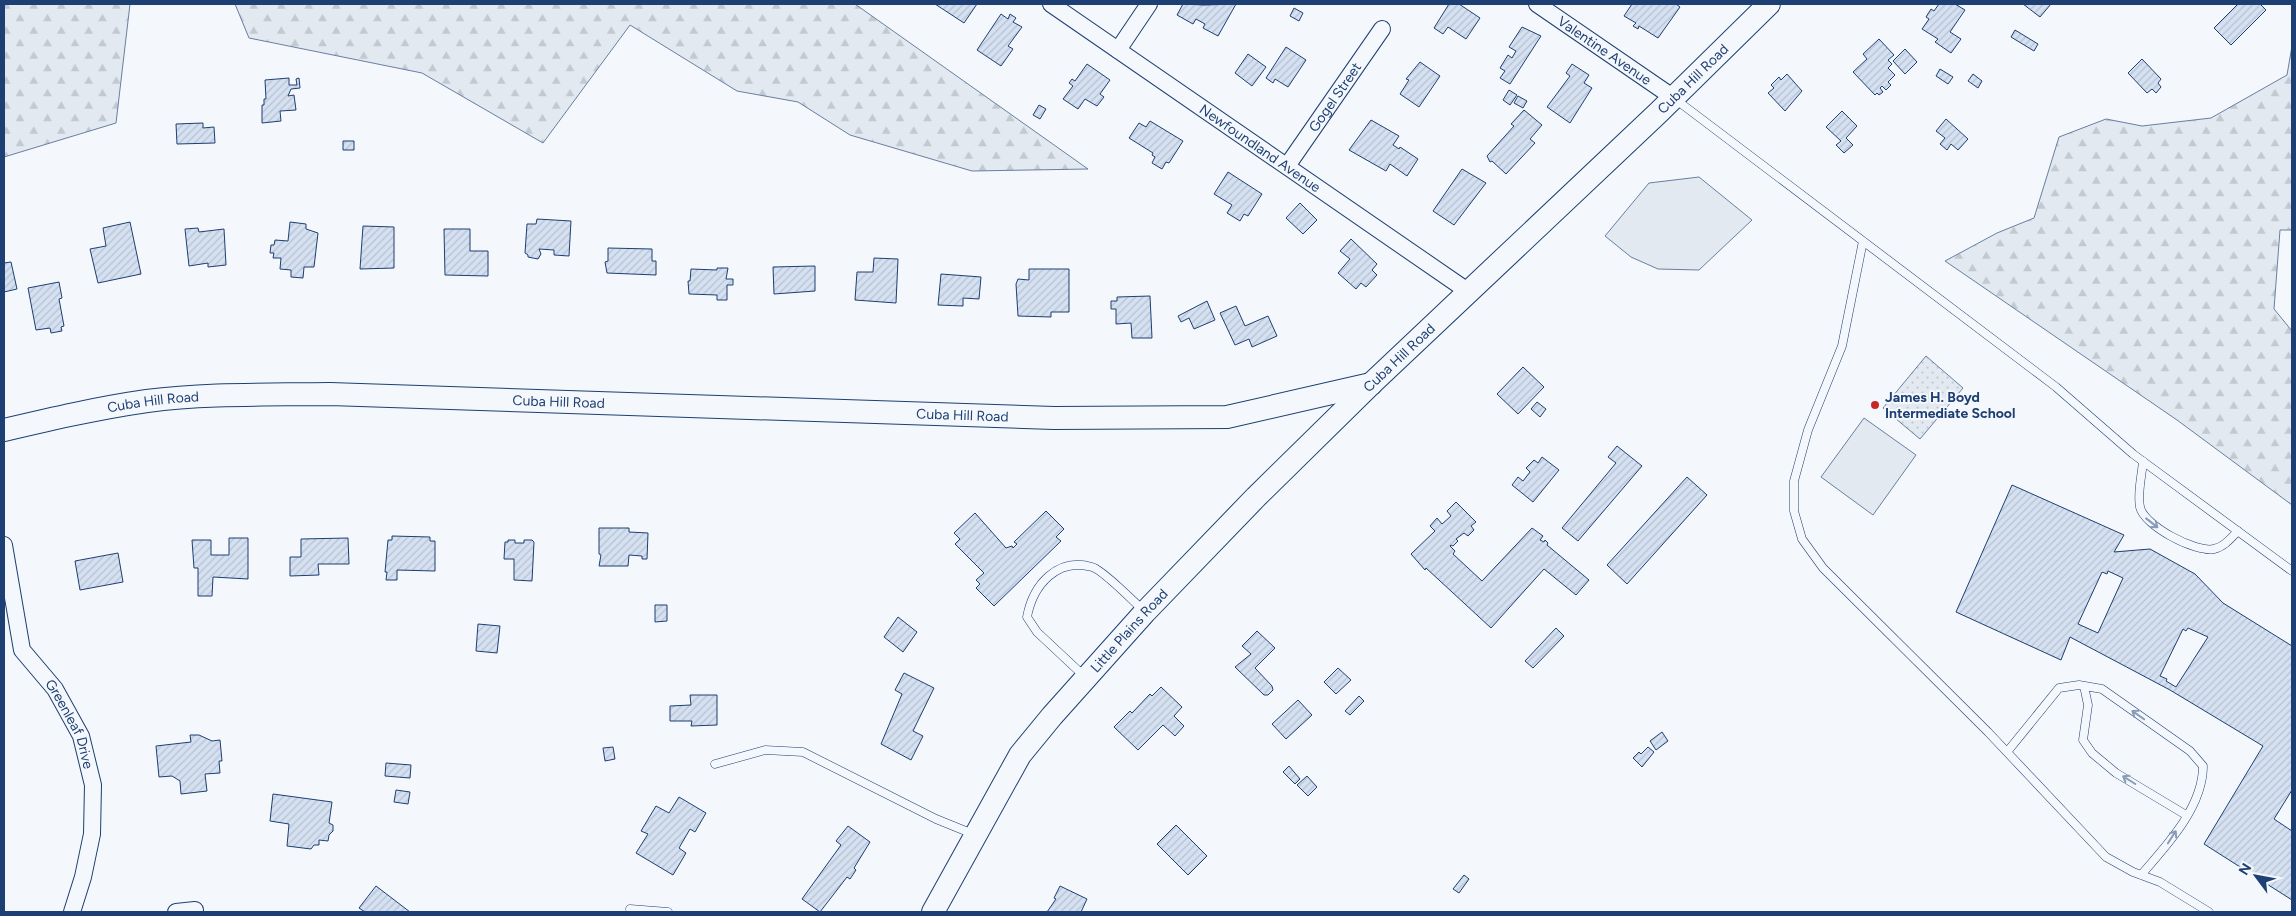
<svg xmlns="http://www.w3.org/2000/svg" width="2296" height="916" font-family="Figtree,sans-serif">
<style>
.forest{fill:url(#forest-firs);stroke:#687fa3}
.park{fill:url(#park-dots);stroke:#687fa3}
.garden{fill:#e3e9f0;stroke:#687fa3}
.building{fill:url(#building-hatch);stroke:#1d3f73;fill-rule:evenodd}
.lines{fill:none;stroke-linecap:round;stroke-linejoin:round}
.lane-casing{stroke:#1d3f73;stroke-width:9}
.street-casing{stroke:#1d3f73;stroke-width:18}
.secondary-casing{stroke:#1d3f73;stroke-width:24}
.lane{stroke:#f4f7fb;stroke-width:8}
.street{stroke:#f4f7fb;stroke-width:16}
.secondary{stroke:#f4f7fb;stroke-width:22}
.oneway{stroke:#889bb7}
.poi-dot{fill:#c62828;stroke:#f4f7fb;stroke-width:2}
.labels{text-anchor:middle;stroke-width:4;stroke-linejoin:round;paint-order:stroke}
.street-label{font-size:14px;fill:#1d3f73;stroke:#f4f7fb}
.poi-label{font-size:14px;font-weight:bold;fill:#1d3f73;stroke:#f4f7fb;text-anchor:start}
</style>
<defs>
<pattern id="forest-firs" width="22" height="20" patternUnits="userSpaceOnUse" patternTransform="scale(1.25)"><rect width="22" height="20" fill="#e3e9f0"/><path d="M5 1l3.5 6h-7zM16 11l3.5 6h-7z" fill="#c2c9d1"/></pattern>
<pattern id="park-dots" width="8" height="8" patternUnits="userSpaceOnUse" patternTransform="scale(1.25)"><rect width="8" height="8" fill="#e3e9f0"/><path d="M2 2h.1M6 6h.1" fill="none" stroke="#c2c9d1" stroke-width="1.8" stroke-linecap="round"/></pattern>
<pattern id="building-hatch" width="6" height="6" patternUnits="userSpaceOnUse" patternTransform="scale(1.25)"><rect width="6" height="6" fill="#d5e0f0"/><path d="M-1 1l2-2M0 6l6-6M5 7l2-2" fill="none" stroke="#b6c1d1"/></pattern>
</defs>
<rect width="100%" height="100%" fill="#f4f7fb"/>
<!-- forest -->
<path class="forest" d="M4 4H130L116 123 4 157Z
M235 4H855L1088 169 972 171 850 135 798 102 737 91 630 25 543 143 422 73 249 38Z
M2292 46V230H2280L2274 309 2292 331V505L2177 420 1945 261 1997 233 2034 218 2059 137 2106 119 2142 126 2211 118 2287 75Z"/>
<!-- park -->
<path class="park" d="M1926 356 1963 388 1920 439 1883 408Z"/>
<!-- garden -->
<path class="garden" d="M1699 177 1752 220 1699 270 1658 269 1631 257 1605 236 1649 183Z
M1864 418 1916 455 1873 515 1821 477Z"/>
<!-- building -->
<path class="building" d="M935 4H977L964 23Z
M1183 4 1204 5 1236 4 1218 36 1203 28 1205 24 1196 19 1193 24 1177 15Z
M1449 4H1459L1480 18 1466 39 1448 27 1443 34 1434 28Z
M1632 4H1676L1680 7 1658 38 1639 26 1638 29 1633 26 1636 23 1624 16Z
M1939 4H1955L1965 10 1950 32 1961 39 1951 53 1935 42 1938 39 1922 29 1929 19 1926 17 1931 9 1934 11Z
M2023 4H2051L2040 17Z
M2238 4H2260L2266 10 2231 45 2214 28Z
M1294 8 1303 13 1299 21 1290 16Z
M1001 14 1008 19 1010 14 1016 18 1013 22 1022 27 1008 46 1013 49 1001 66 977 50Z
M1522 27 1541 36 1510 84 1500 78 1505 71 1500 68 1508 55 1512 58 1516 51 1509 47Z
M2015 30 2038 44 2034 51 2011 37Z
M1879 39 1894 55 1888 60 1892 64 1888 68 1895 75 1888 82 1891 85 1886 90 1882 86 1880 88 1883 92 1879 95 1877 93 1875 95 1853 72 1867 59 1863 54Z
M1286 47 1306 60 1288 87 1275 79 1273 83 1266 78Z
M1905 49 1917 62 1905 74 1893 61Z
M1248 54 1266 67 1252 86 1235 73Z
M2142 59 2161 79 2158 83 2161 87 2156 93 2152 89 2147 93 2128 73Z
M1420 62 1440 76 1419 107 1400 94 1409 80 1406 79Z
M1087 64 1110 80 1100 94 1104 97 1097 106 1085 99 1078 109 1063 99 1073 86 1069 83 1072 79 1075 81Z
M1572 64 1589 75 1584 83 1592 88 1570 123 1547 107 1570 76 1566 73Z
M1940 69 1953 77 1948 84 1936 76Z
M1787 74 1802 91 1785 111 1768 93 1774 88 1771 85 1779 77 1781 80Z
M1973 74 1982 81 1978 88 1968 81Z
M289 78V85H297L296 79 299 78 300 88 291 89 288 96 294 95 296 110 280 111 281 121 262 123V105H264V99H266L265 80Z
M1509 90 1517 95 1510 105 1503 100Z
M1518 96 1527 101 1523 108 1514 103Z
M1039 105 1046 109 1040 119 1033 115Z
M1524 110 1542 125 1530 139 1535 143 1506 174 1492 161 1490 162 1487 156 1514 126 1511 124Z
M1842 111 1857 126 1846 138 1853 145 1844 153 1836 145 1841 141 1826 127Z
M1946 119 1968 139 1958 150 1951 144 1947 150 1940 144 1945 138 1936 131Z
M1371 120 1399 136 1393 145 1399 149 1400 147 1418 159 1407 176 1390 164 1386 171 1349 150Z
M1150 121 1183 141 1169 163 1166 162 1162 169 1152 163 1155 157 1152 155 1153 153 1129 138 1139 123 1146 127Z
M203 123V128L214 127 215 143 177 144 176 124Z
M343 141H354V150H343Z
M1462 169 1486 183 1454 225 1433 211Z
M1228 172 1262 194 1248 216 1244 214 1240 221 1227 213 1232 205 1214 194Z
M1300 203 1317 220 1303 234 1286 218Z
M537 219 571 221 569 256 554 255V250L539 249 541 254 538 259 528 257V255L525 253 527 224H536Z
M130 222 141 274 98 283 90 249 106 246 103 228Z
M290 222 306 224V229L318 233 314 267H304L303 278 291 277V270L280 269 281 258H273L274 253H270L271 245H274L275 240 288 241Z
M363 226 394 227V268L360 269Z
M198 228 199 232 224 229 226 265 208 267V263L189 266 185 229Z
M444 229H470V251H488V276L445 275Z
M1351 239 1377 264 1372 270 1377 275 1366 287 1361 283 1356 289 1338 273 1350 259 1340 251Z
M608 248 652 249V261H656V275L607 273 605 262 608 261Z
M874 258 898 259 896 303 855 300 857 272H873Z
M11 262 17 289 4 292V263Z
M815 266V291L774 294 773 267Z
M717 268H728L726 279H733V285H727V300H717V295L689 294 688 281H690L691 269 717 270Z
M1029 269H1069V312H1051V317L1018 316 1016 284 1018 279 1029 280Z
M941 274 981 277 979 299 963 298V306L938 305Z
M59 282 62 298 59 299 64 326 61 327 62 331 51 333 50 328 36 330 28 288Z
M1150 296 1152 338H1132L1131 323 1116 324V309H1111V301H1117V297Z
M1207 301 1215 320 1194 329 1189 318 1181 322 1178 316Z
M1236 306 1245 326 1268 316 1277 336 1252 347 1249 339 1235 345 1220 313Z
M1523 367 1544 387 1518 414 1497 394Z
M1537 402 1546 409 1540 417 1531 409Z
M1617 446 1642 466 1578 541 1562 528 1616 463 1608 457Z
M1542 457 1559 470 1533 502 1512 485 1518 477 1523 481 1530 472 1526 468 1534 460 1538 463Z
M1687 477 1707 495 1627 584 1607 565Z
M2012 485 2124 535 2114 552 2150 549 2195 574 2223 603 2292 646V790L2274 819 2292 831V900L2204 844 2263 746 2170 690 2070 637 2061 660 1956 612ZM2108 571 2123 578 2098 633 2078 624 2102 572 2107 574ZM2188 628 2208 637 2176 687 2166 681 2167 679 2160 676 2183 629 2186 631Z
M1456 502 1476 522 1471 526 1474 530 1468 536 1464 533 1456 539 1458 541 1453 546 1451 545 1450 546 1455 551 1453 554 1482 581 1532 528 1543 536 1540 540 1544 542 1545 540 1548 543 1547 545 1589 580 1576 595 1544 569 1491 628 1426 568 1425 570 1411 554 1435 531 1430 526 1437 518 1442 524 1451 516 1447 511Z
M1046 511 1064 529 1056 537 1061 541 994 606 976 588 980 584 976 580 984 573 955 544 960 539 954 533 975 513 1006 548 1012 546 1013 548 1017 544 1014 542Z
M599 528H629V532L648 533 647 559H642V556L629 555 628 566H599L601 555 599 554Z
M392 536 430 537V541H435V571L397 570V580H386L387 572H385L388 540H392Z
M229 538H248V579L213 577 212 596H198V568H194L192 540H211V555H229Z
M348 538 349 564H318L319 575 290 576V557H301V539Z
M508 540H515V543H524V540H532L534 542 532 581 514 580V559H504L505 542H508Z
M118 553 123 582 80 590 75 561Z
M655 605H667V621L655 622Z
M898 617 917 632 903 652 884 637Z
M478 624 500 626 497 653 476 651Z
M1556 628 1564 636 1533 668 1525 661Z
M1257 631 1275 648 1255 668 1272 686 1273 690 1268 695H1264L1235 667 1251 654 1242 646Z
M1338 668 1351 680 1336 694 1324 682Z
M904 673 934 688 913 731 923 736 911 760 881 744 902 694 895 690Z
M1161 687 1182 707 1174 716 1184 726 1175 736 1163 725 1138 750 1114 727 1130 711 1132 713 1150 694 1152 696Z
M690 695H717V725L691 726 692 721H670V706L691 705Z
M1359 696 1364 701 1350 715 1345 711Z
M1298 700 1312 715 1286 739 1272 724Z
M1662 732 1668 741 1656 750 1650 741Z
M190 735H199L212 741 220 740 222 761H219L220 773 205 774 207 791 181 794 180 781 172 776 159 777 156 746 191 742Z
M613 747 615 759 605 761 603 748Z
M1648 747 1654 752 1642 767 1633 758 1639 752 1641 754Z
M386 763 411 765 410 778 385 776Z
M1289 766 1300 779 1295 784 1283 772Z
M1307 776 1317 787 1308 796 1297 785Z
M396 790 410 792 408 804 394 802Z
M273 794 332 802 329 823 333 825V831L329 835 328 841 319 840V845H314L311 849 287 846 289 824 270 821Z
M679 797 706 813 695 832 690 829 679 848 686 853 673 875 636 853 648 834 641 831 656 806 669 813Z
M1176 825 1207 856 1188 875 1157 844Z
M848 826 870 842 854 868 856 870 850 879 847 877 820 912 802 899 841 845 836 841Z
M1464 875 1469 879 1459 893 1453 889Z
M376 886 410 912H365L359 908Z
M1060 886 1087 899 1081 912H1047L1056 899 1054 898Z"/>
<g class="lines">
<defs>
<path id="lane" d="M1675 99 2056 387 2133 454 2292 571
M1863 241 1842 346 1808 430 1794 481V511L1802 539 1823 568 1988 732 2106 857 2133 872 2160 882 2209 912
M2143 461C2142 475 2137 494 2140 507 2144 526 2196 553 2214 549 2224 547 2231 538 2238 531
M1084 676 1037 632 1027 617C1033 585 1057 557 1092 567 1103 570 1133 601 1143 610
M2084 686 2088 705 2083 740 2092 753 2116 773 2186 815
M2007 752 2059 688 2079 685 2102 689 2190 751 2203 766C2203 807 2167 845 2141 875
M715 764 765 750 803 752 936 819 973 834
M630 909 668 912"/>
<g id="street">
<path id="s1" d="M1051 4 1469 292"/>
<path id="s2" d="M1537 4 1674 98"/>
<path d="M1118 50 1149 4"/>
<path id="s3" d="M1287 166 1382 29"/>
<path id="s4" d="M4 545 22 650 55 689 81 736 93 785 92 834 83 877 72 912"/>
<path d="M176 912 195 910"/>
</g>
<g id="secondary">
<path id="s5" d="M4 430C51 419 98 408 147 401 207 393 269 395 330 394L1054 418 1227 417 1371 384"/>
<path id="s6" d="M933 912 1020 755 1052 716 1145 612 1256 497 1371 384 1658 113 1769 4"/>
</g>
</defs>
<!-- lane casing -->
<use href="#lane" class="lane-casing"/>
<!-- street casing -->
<use href="#street" class="street-casing"/>
<!-- secondary casing -->
<use href="#secondary" class="secondary-casing"/>
<!-- lane -->
<use href="#lane" class="lane"/>
<!-- street -->
<use href="#street" class="street"/>
<!-- secondary -->
<use href="#secondary" class="secondary"/>
</g>
<!-- one-way arrows -->
<defs><path id="oneway-shaft" d="M-6 0H5M1.5-3L5.5 0L1.5 3" fill="none" stroke-width="1.6" stroke-linecap="round" stroke-linejoin="round" transform="scale(1.25)"/></defs>
<g class="oneway">
<use href="#oneway-shaft" transform="translate(2152 523) rotate(38)"/>
<use href="#oneway-shaft" transform="translate(2138 715) rotate(-145)"/>
<use href="#oneway-shaft" transform="translate(2129 780) rotate(-148)"/>
<use href="#oneway-shaft" transform="translate(2172 837) rotate(-57)"/>
</g>
<!-- markers -->
<circle class="poi-dot" cx="1875" cy="405" r="5"/>
<g class="labels">
<!-- street labels -->
<g class="street-label">
<text dy="5" stroke="none"><textPath href="#s2" startOffset="82">Valentine Avenue</textPath></text>
<text dy="5" stroke="none"><textPath href="#s6" startOffset="1134">Cuba Hill Road</textPath></text>
<text dy="5" stroke="none"><textPath href="#s3" startOffset="84">Gogel Street</textPath></text>
<text dy="5" stroke="none"><textPath href="#s1" startOffset="254">Newfoundland Avenue</textPath></text>
<text dy="5" stroke="none"><textPath href="#s6" startOffset="729">Cuba Hill Road</textPath></text>
<text dy="5" stroke="none"><textPath href="#s5" startOffset="558">Cuba Hill Road</textPath></text>
<text dy="5" stroke="none"><textPath href="#s5" startOffset="152">Cuba Hill Road</textPath></text>
<text dy="5" stroke="none"><textPath href="#s5" startOffset="962">Cuba Hill Road</textPath></text>
<text dy="5" stroke="none"><textPath href="#s6" startOffset="345">Little Plains Road</textPath></text>
<text dy="5" stroke="none"><textPath href="#s4" startOffset="196">Greenleaf Drive</textPath></text>
</g>
<!-- poi labels -->
<g class="poi-label">
<text x="1885" y="402">James H. Boyd<tspan x="1885" dy="16">Intermediate School</tspan></text>
</g>
</g>
<!-- border -->
<rect width="2296" height="916" fill="none" stroke="#1d3f73" stroke-width="10"/>
<!-- north arrow -->
<g transform="translate(2256 876) rotate(302)" stroke="#f4f7fb" stroke-width="4" paint-order="stroke">
<path d="M0-4L9 19L0 12L-9 19Z" fill="#1d3f73"/>
<text y="-8" font-size="14" font-weight="bold" text-anchor="middle" fill="#1d3f73">N</text>
</g>
</svg>
